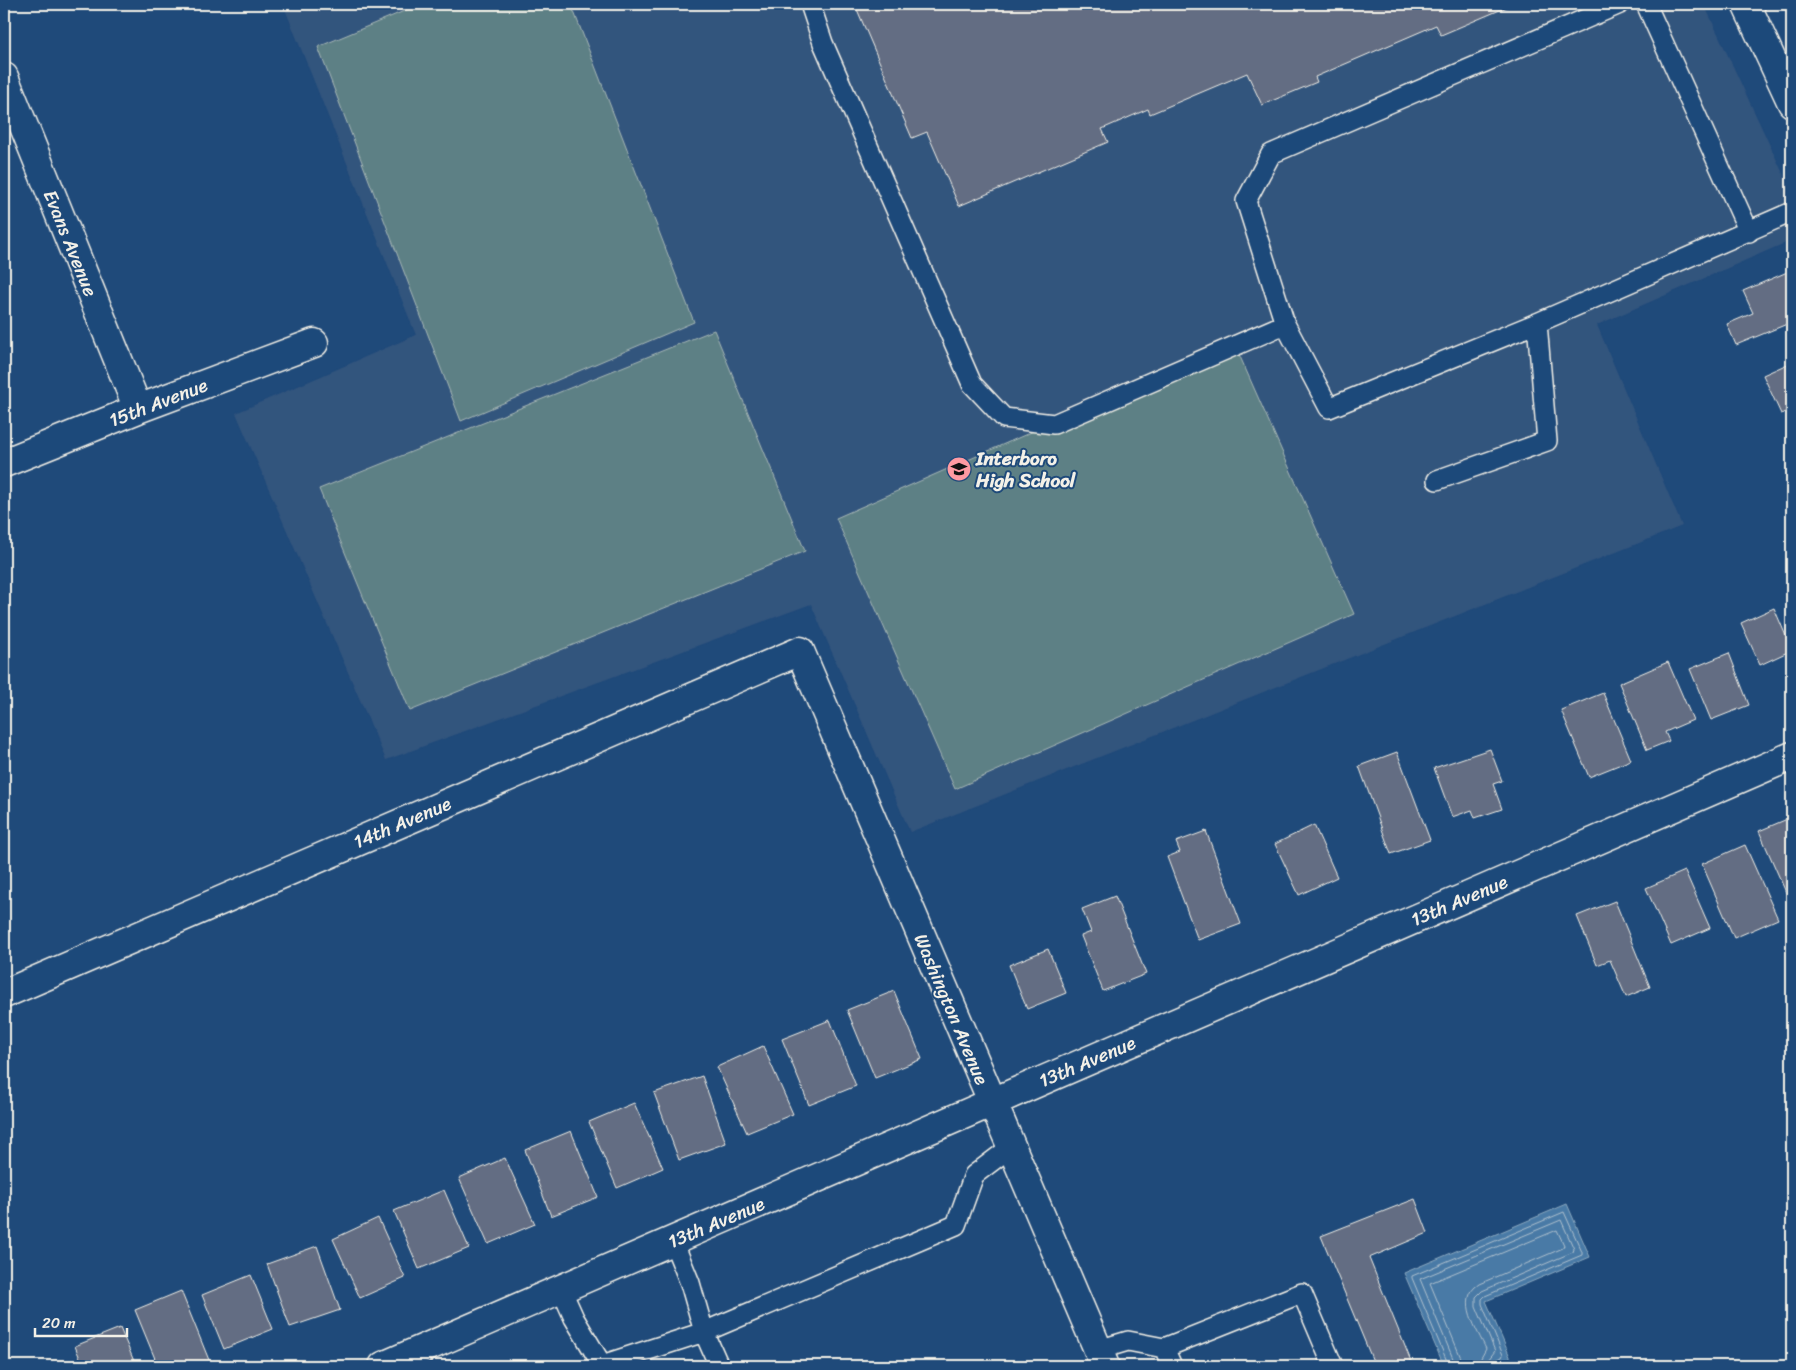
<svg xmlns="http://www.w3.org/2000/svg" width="1796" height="1370" font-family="Sriracha,sans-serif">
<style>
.built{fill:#33547d}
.green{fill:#5d8085;stroke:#a8b8b6}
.water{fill:#497aa6;stroke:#8daac0}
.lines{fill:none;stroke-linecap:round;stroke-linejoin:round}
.shore{stroke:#b0c1ce;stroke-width:1}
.building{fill:#636d83;stroke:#f4f1e8}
.lane-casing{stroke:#f4f1e8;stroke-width:22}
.street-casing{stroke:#f4f1e8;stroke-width:31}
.secondary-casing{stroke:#f4f1e8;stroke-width:31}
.lane{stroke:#1f4a7a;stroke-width:19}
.street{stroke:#1f4a7a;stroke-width:28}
.secondary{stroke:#1f4a7a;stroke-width:28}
.labels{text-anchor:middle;stroke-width:4;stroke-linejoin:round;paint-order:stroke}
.street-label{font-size:19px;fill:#f4f1e8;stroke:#1f4a7a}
.poi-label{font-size:19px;font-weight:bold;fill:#f4f1e8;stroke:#1f4a7a;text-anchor:start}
</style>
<rect width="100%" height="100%" fill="#1f4a7a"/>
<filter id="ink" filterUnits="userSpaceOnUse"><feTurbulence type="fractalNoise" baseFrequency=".02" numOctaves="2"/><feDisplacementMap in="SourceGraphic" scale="10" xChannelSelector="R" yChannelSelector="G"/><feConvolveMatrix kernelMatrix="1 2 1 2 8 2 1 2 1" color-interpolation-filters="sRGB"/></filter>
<g filter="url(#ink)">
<!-- built -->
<path class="built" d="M283 4H1704L1792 193V240L1597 325 1682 526 910 832 811 604 386 760 236 413 416 335Z"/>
<!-- green -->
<path class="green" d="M421 4H571L694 322 461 421 318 47Z
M714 330 805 551 410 711 319 489Z
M1234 343 1354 614 955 789 836 518Z"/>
<!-- water -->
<path class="water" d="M1567 1204 1590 1257 1486 1301 1511 1359 1494 1366H1444L1404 1273Z"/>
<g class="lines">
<!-- shore -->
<path class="shore" d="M1449 1366 1412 1278V1276L1564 1212 1582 1252V1255L1485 1296 1482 1299V1304L1503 1355 1502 1357 1495 1361 1494 1366
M1455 1366 1454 1361 1420 1279 1561 1220 1574 1249 1573 1252 1482 1291 1476 1297V1306L1495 1351 1488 1360 1487 1366
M1462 1366 1461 1358 1430 1283 1557 1230 1564 1245 1563 1248 1479 1284C1455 1299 1478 1331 1486 1349L1481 1358 1480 1366"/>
</g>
<!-- building -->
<path class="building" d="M864 4H1514L1441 35 1436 25 1315 77 1317 82 1262 105 1247 73 1150 114 1148 109 1102 129 1108 142 959 206 927 132 912 138 856 7Z
M1792 270V322L1736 345 1727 324 1753 313 1743 291Z
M1792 362V409L1781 414 1763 375Z
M1774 608 1792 650 1760 665 1741 623Z
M1729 653 1749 705 1711 720 1690 669Z
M1668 662 1693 720 1665 732 1669 741 1647 750 1619 683Z
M1603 693 1631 760 1589 777 1561 710Z
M1490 749 1502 781 1493 784 1502 809 1475 818 1472 810 1452 817 1434 768Z
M1397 752 1430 840 1391 854 1359 766Z
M1792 817V906L1759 831Z
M1314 825 1337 877 1299 895 1275 844Z
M1206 831 1241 924 1198 940 1167 857 1180 852 1176 842Z
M1745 845 1778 919 1734 938 1702 864Z
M1685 871 1710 928 1671 945 1646 888Z
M1115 896 1146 974 1103 991 1081 936 1091 932 1082 909Z
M1615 901 1650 987 1626 997 1610 960 1597 965 1577 916Z
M1048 949 1066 993 1027 1009 1009 965Z
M894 991 922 1059 875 1078 847 1010Z
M830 1020 856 1086 809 1105 782 1039Z
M763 1046 793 1114 747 1133 717 1067Z
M702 1076 726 1143 679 1160 654 1093Z
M634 1103 663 1168 617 1188 589 1122Z
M571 1131 598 1197 551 1216 525 1150Z
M505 1158 535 1224 488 1244 459 1178Z
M444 1190 469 1248 419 1269 394 1211Z
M1415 1199 1428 1233 1369 1258 1413 1366H1375L1321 1236Z
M378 1218 405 1278 360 1298 333 1239Z
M317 1246 340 1310 290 1327 267 1264Z
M251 1275 273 1329 224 1349 202 1295Z
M181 1291 211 1365 208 1366H158L135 1310Z
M120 1328 136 1366H83L75 1346Z"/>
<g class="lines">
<defs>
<path id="lane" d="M810 4 823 43 972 384 1004 418 1054 424 1285 324 1246 201 1271 154 1620 4
M1646 4 1749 232
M1285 324 1329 408 1537 323 1792 212
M1437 480 1547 441 1537 323
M673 1241 690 1283 704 1332 719 1366
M561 1289 574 1318 602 1365 704 1332 956 1225 974 1175 1011 1147
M1164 1348 1172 1366
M1098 1350 1128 1341 1164 1348 1302 1293 1333 1366"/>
<path id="street" d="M4 77 138 409
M4 463 138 409 314 343
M4 994 800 651 1105 1366
M383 1366 1792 756"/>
<path id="secondary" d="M1746 4 1792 103"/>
</defs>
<!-- lane casing -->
<use href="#lane" class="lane-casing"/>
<!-- street casing -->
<use href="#street" class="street-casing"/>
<!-- secondary casing -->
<use href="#secondary" class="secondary-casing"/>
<!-- lane -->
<use href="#lane" class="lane"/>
<!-- street -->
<use href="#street" class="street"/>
<!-- secondary -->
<use href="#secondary" class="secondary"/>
</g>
</g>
<!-- icons -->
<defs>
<symbol id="school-disc" viewBox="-11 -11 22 22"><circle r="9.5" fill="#ff9aa2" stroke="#1f4a7a"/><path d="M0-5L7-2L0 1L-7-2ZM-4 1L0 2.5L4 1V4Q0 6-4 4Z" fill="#111"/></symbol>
</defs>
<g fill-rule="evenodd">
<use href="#school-disc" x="945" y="455" width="28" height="28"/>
</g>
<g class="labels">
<!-- street labels -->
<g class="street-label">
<text transform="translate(71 243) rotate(68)" y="7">Evans Avenue</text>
<text transform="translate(158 402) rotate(-21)" y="7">15th Avenue</text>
<text transform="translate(402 822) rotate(-23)" y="7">14th Avenue</text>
<text transform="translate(1459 900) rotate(-23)" y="7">13th Avenue</text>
<text transform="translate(952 1009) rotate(67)" y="7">Washington Avenue</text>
<text transform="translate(1087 1061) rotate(-23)" y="7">13th Avenue</text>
<text transform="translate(716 1222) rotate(-23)" y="7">13th Avenue</text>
</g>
<!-- poi labels -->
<g class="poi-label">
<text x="976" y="465">Interboro<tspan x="976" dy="22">High School</tspan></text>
</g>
</g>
<!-- margin -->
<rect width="1796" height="1370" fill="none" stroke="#1f4a7a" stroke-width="20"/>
<rect x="10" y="10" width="1776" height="1350" fill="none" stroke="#f4f1e8" stroke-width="2" filter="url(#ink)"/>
<!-- scale -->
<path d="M35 1328v8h92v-8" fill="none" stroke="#f4f1e8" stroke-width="2.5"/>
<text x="42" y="1328" font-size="15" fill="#f4f1e8" stroke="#1f4a7a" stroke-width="4" paint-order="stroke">20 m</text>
</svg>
